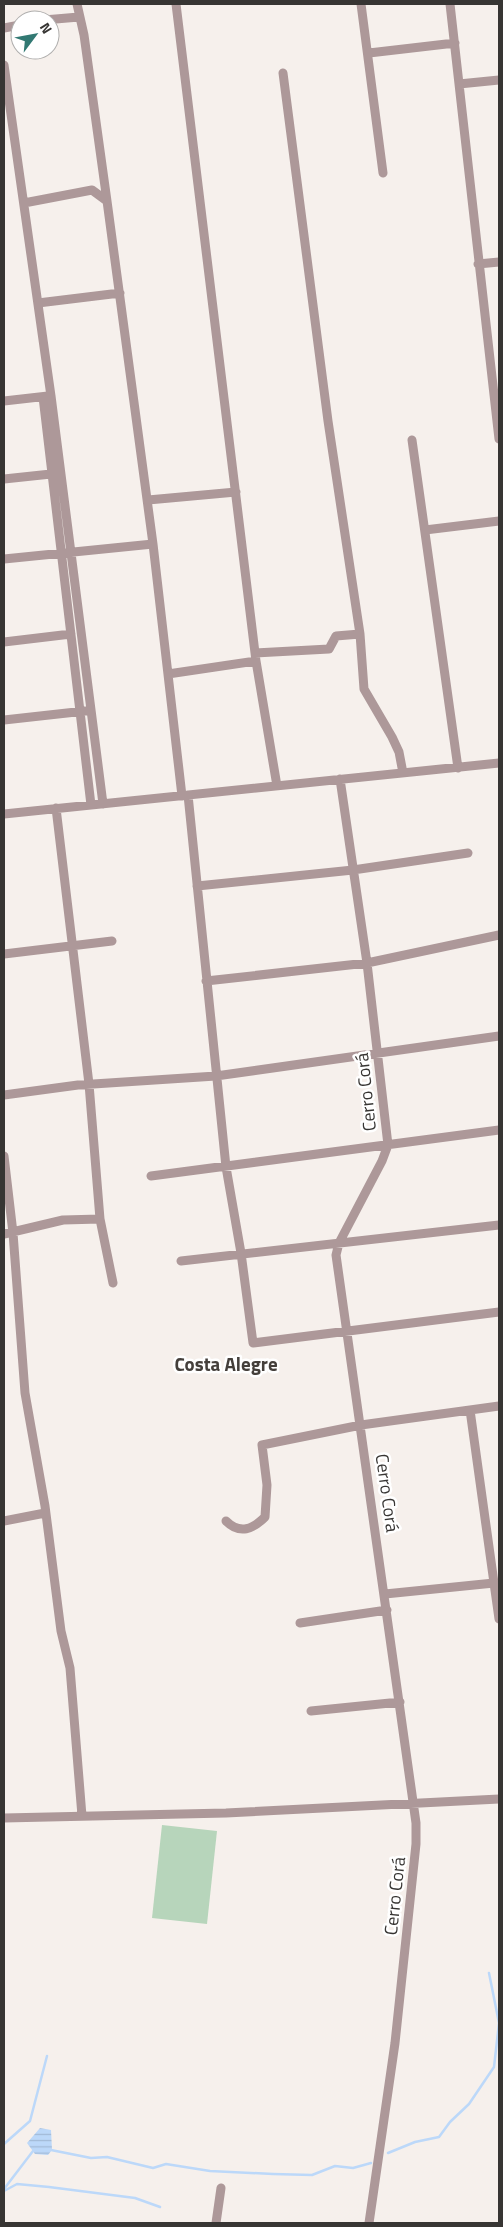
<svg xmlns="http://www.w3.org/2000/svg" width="503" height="2227" font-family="'Titillium Web',sans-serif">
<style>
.grass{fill:#b7d5bb}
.water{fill:url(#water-rules)}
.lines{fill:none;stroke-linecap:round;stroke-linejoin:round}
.stream{stroke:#bcd8f9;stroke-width:2.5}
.street{stroke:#ad9899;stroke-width:9}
.labels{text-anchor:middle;stroke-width:5;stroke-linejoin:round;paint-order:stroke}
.street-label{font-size:18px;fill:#373533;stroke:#fff}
.neighbourhood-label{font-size:19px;font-weight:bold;fill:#443f3b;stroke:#fff}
</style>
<defs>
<pattern id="water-rules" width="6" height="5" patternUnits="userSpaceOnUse" patternTransform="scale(1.25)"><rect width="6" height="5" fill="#bcd8f9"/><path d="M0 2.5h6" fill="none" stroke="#a2bad6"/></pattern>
</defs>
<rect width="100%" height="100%" fill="#f6f0ec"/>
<!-- grass -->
<path class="grass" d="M162 1825 217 1831 207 1924 152 1918Z"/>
<!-- water -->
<path class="water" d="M40 2128 51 2130 52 2150 48 2155 35 2154 27 2143Z"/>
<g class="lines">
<!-- stream -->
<path class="stream" d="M4 2144 30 2121 47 2056
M51 2150 91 2158 107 2157 153 2168 166 2164 210 2171 273 2174 312 2175 335 2166 353 2168 371 2163
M388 2153 415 2142 439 2137 450 2122 469 2104 494 2067 499 2023 489 1973
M4 2189 33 2151
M4 2191 17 2184 49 2187 135 2198 160 2207"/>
<!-- street -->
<path class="street" d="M77 4 84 35 107 201
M176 4 256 661 277 786
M361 4 383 173
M450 4 499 439
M44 20 79 17
M4 28 20 25
M369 53 455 43
M4 65 51 396 103 804
M283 73 328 421 360 634 364 689 392 737 399 752 403 773
M459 84 499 80
M24 203 92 190 107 201 153 544 182 796
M478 264 499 262
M38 303 120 293
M43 397 91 805
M4 401 48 396
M412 440 458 768
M4 479 51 474
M148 500 236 492
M425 530 499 521
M4 559 153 544
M4 642 71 634
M255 653 329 649 336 636 360 634
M168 674 256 661
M4 720 85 711
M340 779 367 963 388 1145 382 1161 339 1243 336 1255 416 1823V1844L395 2043 369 2223
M188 795 226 1167 241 1253 253 1343 499 1312
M56 808 89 1084 100 1219 113 1283
M4 814 499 763
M197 886 353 870 468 853
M4 954 112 941
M206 981 367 963 499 935
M4 1095 78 1085 216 1076 499 1036
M4 1156 13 1233 25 1393 45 1506 61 1631 70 1668 82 1816
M151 1176 499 1130
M4 1234 63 1220 100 1219
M181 1261 499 1225
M470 1410 499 1619
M4 1521 45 1513
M226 1521C240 1535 253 1529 265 1517L267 1485 262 1445 361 1425 499 1406
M385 1594 494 1583
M300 1623 387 1610
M311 1711 400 1702
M4 1818 226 1813 499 1799
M216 2223 221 2188"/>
</g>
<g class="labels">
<!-- street labels -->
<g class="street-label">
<text transform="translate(366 1092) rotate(-96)" y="6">Cerro Corá</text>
<text transform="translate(387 1493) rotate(82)" y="6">Cerro Corá</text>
<text transform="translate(395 1896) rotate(-84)" y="6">Cerro Corá</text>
</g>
<!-- neighbourhood labels -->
<g class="neighbourhood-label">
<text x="226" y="1371">Costa Alegre</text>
</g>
</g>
<!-- border -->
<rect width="503" height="2227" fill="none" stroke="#373533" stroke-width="10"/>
<!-- north arrow -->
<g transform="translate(35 35) rotate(58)"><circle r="24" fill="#ffffff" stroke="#afaead"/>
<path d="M0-4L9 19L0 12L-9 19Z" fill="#327973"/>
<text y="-8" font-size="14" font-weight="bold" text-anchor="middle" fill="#373533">N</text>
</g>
</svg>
